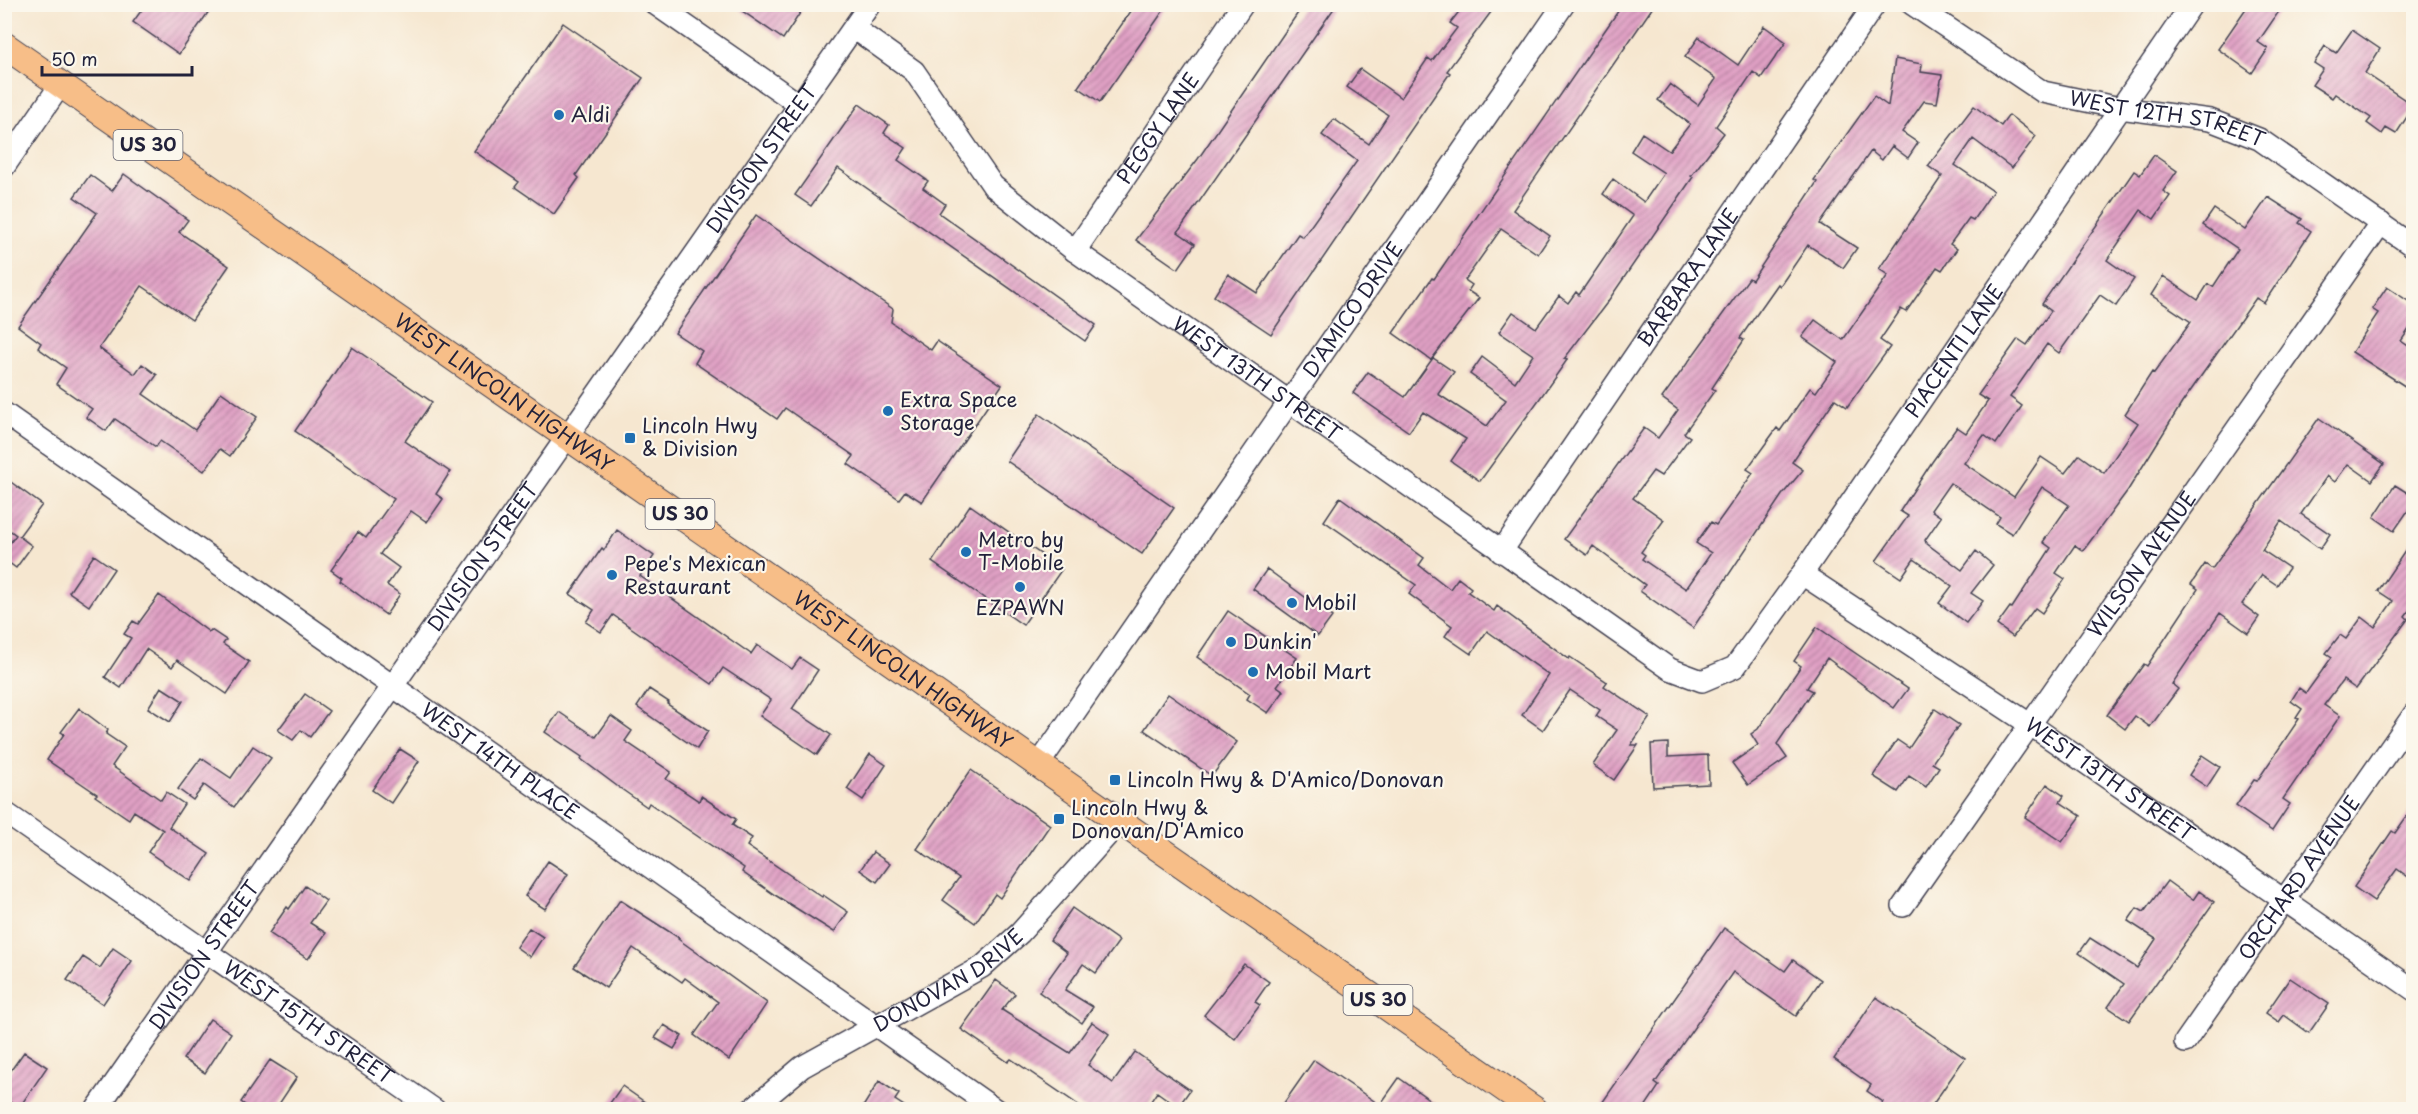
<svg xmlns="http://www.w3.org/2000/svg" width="2418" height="1114" font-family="'Playpen Sans',sans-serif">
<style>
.building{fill:url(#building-hatch)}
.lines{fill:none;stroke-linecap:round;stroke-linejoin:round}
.minor-casing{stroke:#424051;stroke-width:24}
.major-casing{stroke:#424051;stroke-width:28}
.minor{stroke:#fff;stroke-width:21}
.major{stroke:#f7be88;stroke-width:26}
.poi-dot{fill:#1f6fb2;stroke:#fbf7ec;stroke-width:2}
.labels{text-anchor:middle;stroke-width:4.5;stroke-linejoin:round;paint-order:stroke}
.shield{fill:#fbf7ec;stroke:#636270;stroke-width:1.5}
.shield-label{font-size:18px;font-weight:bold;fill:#22223b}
.poi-label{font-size:20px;fill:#22223b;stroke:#fbf7ec;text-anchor:start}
.street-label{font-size:20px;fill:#22223b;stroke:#fbf7ec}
</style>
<defs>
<pattern id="building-hatch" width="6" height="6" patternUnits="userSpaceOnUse" patternTransform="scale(1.5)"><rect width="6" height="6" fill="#e0a0c4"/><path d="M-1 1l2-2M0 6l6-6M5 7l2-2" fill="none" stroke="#b582a0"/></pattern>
</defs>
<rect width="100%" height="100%" fill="#fbf7ec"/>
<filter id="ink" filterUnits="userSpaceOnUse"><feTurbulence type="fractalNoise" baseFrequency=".0167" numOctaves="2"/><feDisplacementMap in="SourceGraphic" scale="12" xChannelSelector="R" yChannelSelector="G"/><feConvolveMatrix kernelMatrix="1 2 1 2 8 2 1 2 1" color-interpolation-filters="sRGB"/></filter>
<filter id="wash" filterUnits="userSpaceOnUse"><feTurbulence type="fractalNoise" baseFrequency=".008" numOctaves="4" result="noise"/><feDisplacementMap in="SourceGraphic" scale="24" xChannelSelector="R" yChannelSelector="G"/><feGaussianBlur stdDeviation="1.35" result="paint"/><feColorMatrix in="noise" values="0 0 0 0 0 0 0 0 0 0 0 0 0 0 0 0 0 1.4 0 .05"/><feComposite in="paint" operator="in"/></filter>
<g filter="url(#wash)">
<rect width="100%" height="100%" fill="#f6e7d0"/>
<g id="blocks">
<!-- building -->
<path class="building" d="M146 4H214L179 54 133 22Z
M732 4H806L783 39Z
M1136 4H1168L1100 102 1078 87Z
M1304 4H1337L1178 232 1195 244 1178 269 1136 240 1198 159Z
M1465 4H1497L1447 71 1450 73 1271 334 1214 296 1228 274 1257 293 1298 234 1303 237 1357 161 1322 135 1334 119 1369 144 1388 115 1347 87 1360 69 1401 98 1428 58 1432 61 1457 28 1450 23Z
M1623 4H1655L1513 210 1550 236 1538 254 1501 229 1465 280 1472 285 1468 291 1479 298 1431 360 1393 333 1432 278 1434 279Z
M2249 4H2284L2258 42 2268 49 2252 73 2218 49Z
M563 23 643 78 576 175 579 178 554 214 515 187 519 182 474 151Z
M1764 26 1786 42 1761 78 1753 72 1716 126 1724 133 1691 176 1693 177 1606 304 1564 359 1567 360 1543 394 1480 481 1451 461 1466 439 1423 412 1409 432 1353 393 1368 372 1405 397 1433 358 1454 372 1438 394 1487 426 1506 400 1470 374 1482 357 1515 382 1533 355 1499 332 1513 312 1536 328 1559 296 1568 303 1576 292 1579 295 1633 216 1603 194 1613 179 1644 202 1664 173 1631 151 1642 133 1669 151 1690 124 1658 100 1670 84 1698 105 1716 79 1685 57 1699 37 1738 65Z
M2352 30 2380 49 2365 73 2414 106 2396 134 2386 128 2382 134 2367 123 2371 118 2335 94 2332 98 2312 85 2323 69 2314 63 2325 46 2336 53Z
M1895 59 1922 64 1921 72 1942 75 1937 103 1924 101 1902 132 1918 143 1908 158 1892 146 1882 160 1871 151 1820 224 1857 248 1843 268 1808 245 1780 286 1778 284 1740 338 1744 340 1712 388 1715 390 1684 433 1690 437 1661 476 1653 471 1633 498 1664 520 1641 552 1645 555 1642 559 1686 589 1711 553 1696 543 1711 522 1716 525 1753 473 1747 469 1777 428 1780 431 1810 388 1816 392 1837 362 1802 337 1815 320 1843 340 1888 275 1879 269 1942 176 1928 166 1974 106 2001 126 2009 115 2036 136 2012 168 1973 139 1955 165 1993 191 1973 220 1969 218 1950 244 1957 249 1942 270 1937 267 1906 312 1901 309 1880 340 1890 347 1847 407 1835 399 1792 462 1803 470 1782 495 1693 628 1640 591 1645 585 1593 546 1587 555 1564 539 1644 428 1658 438 1678 410 1662 398 1749 278 1752 280 1817 182 1814 180 1874 96 1888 106Z
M859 104 889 125 884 133 906 148 898 160 928 181 923 188 945 204 939 213 1096 325 1085 341 838 168 811 206 795 195Z
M2154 155 2177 171 2163 191 2170 196 2154 219 2141 210 2107 260 2134 279 2116 306 2100 295 2059 353 2047 344 2010 397 2022 406 1996 444 1984 435 1964 463 2014 497 2041 457 2065 473 2079 455 2104 473 2138 423 2125 414 2152 372 2154 373 2191 322 2151 295 2163 276 2198 300 2208 284 2213 287 2238 249 2203 225 2214 209 2245 230 2268 197 2302 219 2299 223 2311 231 2264 303 2256 298 2182 403 2128 490 2083 551 2075 545 2056 573 2065 579 2042 613 2035 608 2013 637 1997 625 2010 607 2012 608 2051 548 2043 542 2069 505 2042 487 2012 534 1996 524 2000 517 1950 483 1931 510 1941 517 1925 540 1926 543 1962 570 1976 551 1993 565 1971 593 1983 601 1966 623 1939 603 1952 586 1914 559 1901 578 1876 561 1908 516 1900 511 1932 462 1957 427 1966 433 1988 401 1978 395 2018 339 2027 345 2051 311 2042 304 2134 171 2140 175Z
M124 174 188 220 179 232 229 266 192 320 142 286 99 348 135 374 142 364 157 375 143 394 195 430 221 392 257 417 230 456 220 449 204 471 160 441 156 447 115 419 106 431 86 417 92 409 56 384 66 368 38 348 41 343 18 326 97 213 74 197 90 175 112 191Z
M756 215 893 309 891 322 931 350 937 341 1002 385 922 502 905 491 899 499 848 464 854 456 785 408 777 419 695 363 702 351 675 333Z
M2387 287 2414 305V322L2401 341 2414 350V392L2352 352 2378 313 2372 309Z
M352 347 432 402 405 441 450 472 436 494 443 499 427 522 411 511 380 554 399 568 387 585 400 594 386 615 340 581 342 578 331 570 358 532 366 538 394 499 295 431Z
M1039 414 1174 508 1142 554 1007 461Z
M2319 418 2384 464 2372 481 2348 464 2335 482 2327 476 2301 514 2330 534 2320 549 2281 521 2262 550 2289 568 2277 585 2262 575 2242 604 2259 617 2248 633 2220 613 2172 684 2178 689 2150 727 2135 716 2125 729 2107 715 2144 664 2147 666 2198 589 2191 584 2205 564 2212 569Z
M4 477 42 505 19 536 32 546 16 568 4 559V551L16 535 4 526Z
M2395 485 2414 497V502L2394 531 2374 517Z
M1340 497 1424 558 1419 565 1450 589 1458 578 1471 588 1468 592 1494 611 1497 606 1569 659 1570 657 1607 682 1604 686 1650 717 1631 745H1638L1614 780 1593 765 1617 730 1596 716 1600 710 1570 690 1543 730 1522 715 1549 675 1487 631 1471 654 1445 636 1452 626 1409 594 1416 585 1324 521Z
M970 505 1062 569 1023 625 932 562Z
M617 530 654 556 640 576 751 654 757 645 792 669 800 658 818 670 792 709 831 735 817 755 760 716 771 700 723 668 712 684 613 615 601 632 586 622 594 610 570 594 602 548 604 550Z
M2414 538V604L2405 616 2408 619 2356 689 2343 680 2324 705 2340 716 2283 799 2290 804 2272 831 2236 806 2254 780 2257 781 2299 719 2296 718 2302 709 2291 701 2299 688 2306 693 2332 657 2326 653 2340 635 2346 639 2362 617 2375 627 2393 601 2378 591Z
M94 555 114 569 89 606 69 592Z
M1267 569 1332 617 1318 636 1253 589Z
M159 595 209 632 211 630 226 640 223 644 249 662 227 694 177 660 172 667 146 649 121 688 105 677 131 638 124 634 133 621 138 624Z
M1228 611 1297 658 1277 686 1284 691 1268 713 1247 699 1250 694 1197 657Z
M1817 627 1908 689 1894 708 1827 658 1807 688 1813 691 1777 744 1787 758 1748 785 1732 763 1758 745 1751 734 1758 729 1801 666 1794 661Z
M161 687 183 701 170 722 148 708Z
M649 689 669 702 667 704 708 731 697 749 637 707Z
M305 694 329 711 310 737 301 730 293 740 278 730Z
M1168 694 1237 742 1212 776 1144 730Z
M79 708 108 730 106 734 125 747 112 766 161 800 166 792 184 804 169 827 209 854 191 881 148 852 163 830 134 811 129 819 95 796 97 794 47 760 64 734 61 732Z
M1935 709 1959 725 1932 763 1939 767 1926 787 1909 776 1898 792 1873 776 1897 740 1909 748Z
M559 712 596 737 611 716 632 731 625 741 671 772 666 779 699 801 701 796 736 819 732 825 752 838 747 846 822 897 823 895 848 912 834 932 775 895 742 872 744 868 649 803 647 807 617 786 581 759 582 757 545 732Z
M1668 743V757L1708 755 1709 784 1653 787 1651 744Z
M253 746 271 758 234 807 204 785 193 800 178 789 201 758 231 778Z
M400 749 419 761 391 803 372 790Z
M870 754 886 765 863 800 847 789Z
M2202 755 2220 767 2207 787 2189 775Z
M971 770 1050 825 1000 898 995 894 975 923 943 900 959 878 917 849Z
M2047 784 2064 796 2060 802 2081 816 2062 842 2025 817Z
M2414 806V881L2397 869 2374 901 2354 887 2392 831 2395 833Z
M873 852 890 864 877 882 860 870Z
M548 861 568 874 545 909 525 896Z
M2167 881 2193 900 2199 891 2214 902 2129 1021 2108 1007 2124 984 2079 953 2090 938 2137 968 2156 939 2128 921 2137 908 2144 912Z
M305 886 326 901 310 923 326 933 308 959 269 933 287 907 289 909Z
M620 900 679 938 678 939 767 1003 729 1060 694 1035 718 1002 685 978 682 982 633 948 606 988 574 967Z
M1072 908 1119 941 1096 973 1083 964 1065 990 1093 1007 1082 1023 1039 992 1067 953 1050 940Z
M529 928 543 937 530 957 516 947Z
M1724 928 1785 971 1793 960 1821 980 1796 1016 1733 972 1655 1083 1659 1086 1643 1110H1612L1602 1103Z
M113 948 132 961 103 1004 67 980 83 957 100 968Z
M1244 964 1269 982 1255 1002 1260 1005 1235 1039 1204 1015Z
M2290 978 2329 1004 2309 1033 2284 1015 2279 1022 2266 1013Z
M996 980 1015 994 1002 1010 1070 1053 1092 1022 1109 1034 1088 1065 1113 1083 1135 1052 1190 1090 1178 1107 1157 1092 1145 1110H1086L1011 1059 1008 1062 961 1029Z
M1876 997 1965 1058 1929 1110H1877L1883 1102 1867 1091 1871 1085 1834 1059Z
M210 1019 231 1033 205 1073 183 1059Z
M664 1025 682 1036 674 1049 655 1038Z
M24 1052 47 1067 19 1108 4 1098V1080Z
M270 1060 297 1077 275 1110H252L241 1102Z
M1314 1060 1380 1105 1399 1078 1444 1110H1279Z
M879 1081 899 1094 895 1100 910 1110H861Z
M622 1086 656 1110H605Z"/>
</g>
</g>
<g filter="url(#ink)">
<use href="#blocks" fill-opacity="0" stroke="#424051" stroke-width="1.5"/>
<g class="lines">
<defs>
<g id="minor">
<path d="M655 4 800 105"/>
<path id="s1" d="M1912 4 2043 92 2120 108 2210 120 2259 139 2414 247"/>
<path id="s2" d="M854 28 914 71 993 186 1075 251 1670 669 1702 681 1735 667 1802 574 2192 4"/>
<path d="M4 167 61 84"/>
<path id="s3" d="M1075 251 1243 4"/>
<path id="s4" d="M4 413 996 1110"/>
<path id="s5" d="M1501 552 1875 4"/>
<path id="s6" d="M1802 574 2031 725 2414 990"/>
<path id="s7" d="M1039 764 1564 4"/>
<path id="s8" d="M4 812 435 1110"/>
<path id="s9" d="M1903 906 2381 223"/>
<path id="s10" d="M2185 1042 2414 714"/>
<path id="s11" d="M96 1110 870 4"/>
<path id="s12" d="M751 1110 802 1067 982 967 1020 933 1120 821"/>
</g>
<g id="major">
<path id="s13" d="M4 45 1535 1110"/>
</g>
</defs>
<!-- minor casing -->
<use href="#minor" class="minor-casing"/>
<!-- major casing -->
<use href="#major" class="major-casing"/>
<!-- minor -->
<use href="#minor" class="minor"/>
<!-- major -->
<use href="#major" class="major"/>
</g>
</g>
<!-- markers -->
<g class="poi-dot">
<circle cx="559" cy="115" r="6"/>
<circle cx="888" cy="411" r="6"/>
<rect x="624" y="432" width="12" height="12" rx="3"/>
<circle cx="966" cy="552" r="6"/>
<circle cx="612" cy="575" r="6"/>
<circle cx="1020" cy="587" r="6"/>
<circle cx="1292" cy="603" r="6"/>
<circle cx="1231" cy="642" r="6"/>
<circle cx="1253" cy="672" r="6"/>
<rect x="1109" y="774" width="12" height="12" rx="3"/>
<rect x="1053" y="813" width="12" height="12" rx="3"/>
</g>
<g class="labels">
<!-- shield labels -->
<g class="shield">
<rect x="113.5" y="130" width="69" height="30" rx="4.5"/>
<rect x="645.5" y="499" width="69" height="30" rx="4.5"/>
<rect x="1343.5" y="985" width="69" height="30" rx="4.5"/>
</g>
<g class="shield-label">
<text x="148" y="151">US 30</text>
<text x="680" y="520">US 30</text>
<text x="1378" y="1006">US 30</text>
</g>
<!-- poi labels -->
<g class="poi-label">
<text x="571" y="122">Aldi</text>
<text x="900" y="407">Extra Space<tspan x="900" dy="23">Storage</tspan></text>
<text x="642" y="433">Lincoln Hwy<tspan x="642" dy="23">&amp; Division</tspan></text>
<text x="978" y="547">Metro by<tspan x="978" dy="23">T-Mobile</tspan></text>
<text x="624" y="571">Pepe's Mexican<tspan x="624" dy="23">Restaurant</tspan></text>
<text x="1304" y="610">Mobil</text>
<text x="1020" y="615" text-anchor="middle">EZPAWN</text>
<text x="1243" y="649">Dunkin'</text>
<text x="1265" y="679">Mobil Mart</text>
<text x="1127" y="787">Lincoln Hwy &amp; D'Amico/Donovan</text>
<text x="1071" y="815">Lincoln Hwy &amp;<tspan x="1071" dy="23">Donovan/D'Amico</tspan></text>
</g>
<!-- street labels -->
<g class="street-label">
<text dy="7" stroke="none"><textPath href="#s1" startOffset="285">WEST 12TH STREET</textPath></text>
<text dy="7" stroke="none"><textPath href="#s3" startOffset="148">PEGGY LANE</textPath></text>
<text dy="7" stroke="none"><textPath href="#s11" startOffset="1161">DIVISION STREET</textPath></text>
<text dy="7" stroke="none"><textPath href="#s5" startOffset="332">BARBARA LANE</textPath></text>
<text dy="7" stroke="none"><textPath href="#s7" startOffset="552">D'AMICO DRIVE</textPath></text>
<text dy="7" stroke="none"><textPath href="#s2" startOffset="1500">PIACENTI LANE</textPath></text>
<text dy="7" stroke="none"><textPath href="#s2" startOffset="540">WEST 13TH STREET</textPath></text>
<text dy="7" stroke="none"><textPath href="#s13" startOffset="609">WEST LINCOLN HIGHWAY</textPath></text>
<text dy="7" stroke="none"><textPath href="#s11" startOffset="675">DIVISION STREET</textPath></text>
<text dy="7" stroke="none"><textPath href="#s9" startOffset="417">WILSON AVENUE</textPath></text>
<text dy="7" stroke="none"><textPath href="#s13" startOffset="1095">WEST LINCOLN HIGHWAY</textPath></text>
<text dy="7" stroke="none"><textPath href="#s4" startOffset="606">WEST 14TH PLACE</textPath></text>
<text dy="7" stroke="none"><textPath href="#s6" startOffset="370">WEST 13TH STREET</textPath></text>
<text dy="7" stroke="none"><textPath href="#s10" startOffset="200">ORCHARD AVENUE</textPath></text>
<text dy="7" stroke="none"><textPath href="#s11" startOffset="189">DIVISION STREET</textPath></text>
<text dy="7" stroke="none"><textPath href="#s12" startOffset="237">DONOVAN DRIVE</textPath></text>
<text dy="7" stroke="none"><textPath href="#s8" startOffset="370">WEST 15TH STREET</textPath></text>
</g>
</g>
<!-- margin -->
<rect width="2418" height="1114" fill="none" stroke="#fbf7ec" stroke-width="24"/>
<!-- scale -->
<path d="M42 66v9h150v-9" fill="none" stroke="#22223b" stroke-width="3"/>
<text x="51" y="66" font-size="18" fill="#22223b" stroke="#fbf7ec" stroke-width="4.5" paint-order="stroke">50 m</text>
</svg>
